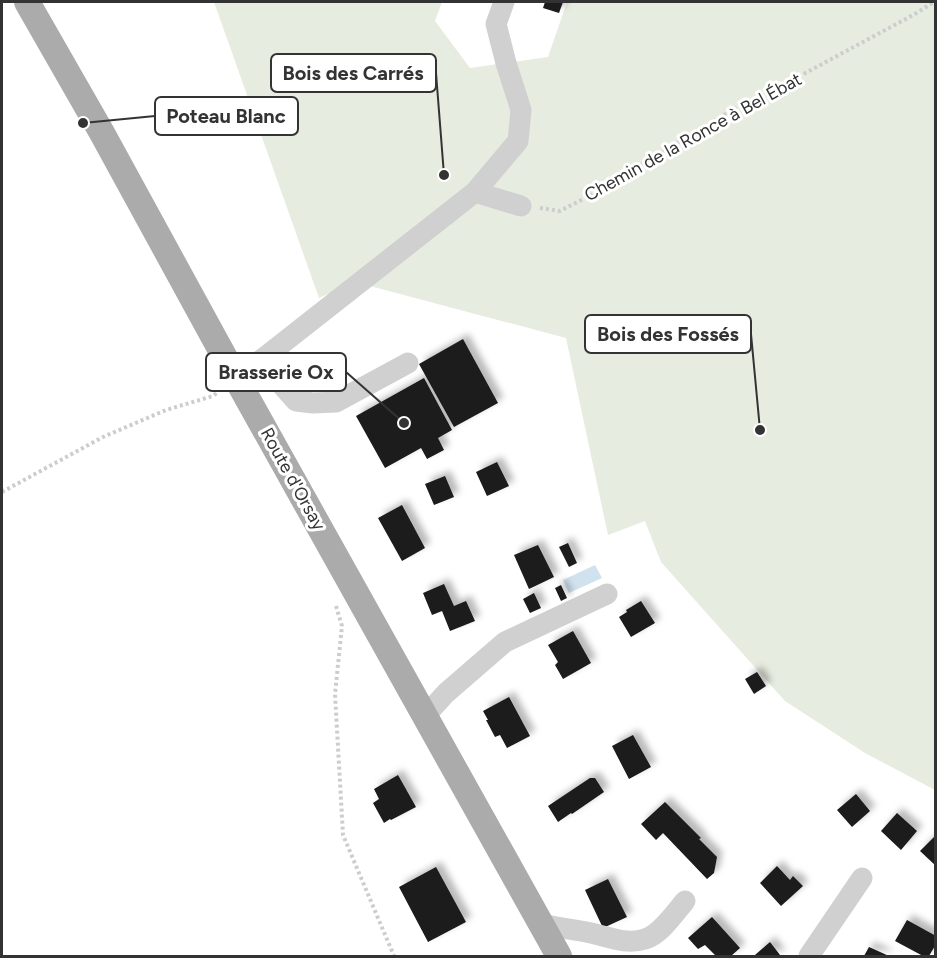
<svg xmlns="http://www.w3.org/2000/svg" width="937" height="958" font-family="Figtree,sans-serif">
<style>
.green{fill:#e6ecdf}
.water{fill:#cfe2ee}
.building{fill:#1a1a1a;filter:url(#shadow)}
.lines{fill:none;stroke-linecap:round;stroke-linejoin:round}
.path{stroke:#cdcdcd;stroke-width:4;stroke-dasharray:3 3;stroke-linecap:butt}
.minor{stroke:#d0d0d0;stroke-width:21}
.major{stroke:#ababab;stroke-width:26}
.labels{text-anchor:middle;stroke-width:6;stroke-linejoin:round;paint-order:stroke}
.street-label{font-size:18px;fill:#333;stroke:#fff}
.leader{fill:none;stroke:#333;stroke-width:2}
.callout-dot{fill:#333;stroke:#fff;stroke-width:2}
.callout{fill:#fff;stroke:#333;stroke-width:2}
.callout-label{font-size:20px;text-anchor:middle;font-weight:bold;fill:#333}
</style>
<defs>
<filter id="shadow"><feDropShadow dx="5.5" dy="-5.5" stdDeviation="3" flood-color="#0004"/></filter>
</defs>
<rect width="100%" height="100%" fill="#fff"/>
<!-- green -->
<path class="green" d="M214 2H442L435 21 470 68 548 57 567 2H935V790L865 753 785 701 661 562 645 521 608 535 566 338 355 282 319 298Z"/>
<!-- water -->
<path class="water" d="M595 565 602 578 569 593 563 580Z"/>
<!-- building -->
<path class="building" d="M545 2H563L559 13 543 8Z
M463 339 498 403 454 427 419 364Z
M424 378 452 430 438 438 444 450 427 459 421 448 385 468 356 416Z
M497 462 509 486 487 496 476 472Z
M445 476 454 497 434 505 425 484Z
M402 505 425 548 402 561 378 518Z
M568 543 577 563 569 567 559 547Z
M538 545 554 577 529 589 514 555Z
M444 584 454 606 466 601 475 621 450 631 442 611 432 615 423 593Z
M561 585 567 598 561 601 555 588Z
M534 593 541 608 530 613 523 599Z
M641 601 655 623 631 637 619 617 627 612 626 610Z
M573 631 591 663 563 679 555 665 558 662 548 645Z
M757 672 766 686 754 694 745 679Z
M509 697 530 736 507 748 500 735 495 737 486 720H488L483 711Z
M633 735 651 767 629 779 612 746Z
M398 775 416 807 391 820 390 819 384 823 373 803 379 799 374 789Z
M590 778H595L604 792 572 814 571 813 558 822 548 806Z
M856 794 870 811 852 827 837 810Z
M665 802 701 838 699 839 717 857 714 873 707 879 663 833 656 840 641 824Z
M897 813 917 831 901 850 881 831Z
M936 835V866L920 851Z
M777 866 790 880 793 876 803 886 781 906 760 883Z
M436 867 466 922 428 942 399 887Z
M608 879 627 917 603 928 585 890Z
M712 917 740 948 731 956H716L705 945 698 949 688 938Z
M907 920 936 936V944L929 956H923L895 941Z
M770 942 780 955 778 956H757L755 955Z
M869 947 889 956H864Z"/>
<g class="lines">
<!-- path -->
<path class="path" d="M540 208 560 211 595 193 729 112 798 77 915 14 934 2
M2 492 103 437 166 410 213 396 218 392
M336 606 342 626 335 694 343 835 394 956"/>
<!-- minor -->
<path class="minor" d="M475 192 521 206
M265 357 281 384 296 401 313 403 336 402 408 363
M236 378 265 357 475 192 518 141 521 110 506 63 496 24 504 2
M425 716 446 693 505 642 607 594
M541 924C557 928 574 929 591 933 609 937 626 945 645 939 660 935 675 913 685 901
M809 956 862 878"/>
<!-- major -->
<path class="major" d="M27 2 102 133 236 378 559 956"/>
</g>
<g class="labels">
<!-- street labels -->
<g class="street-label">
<text transform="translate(693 137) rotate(-29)" y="6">Chemin de la Ronce à Bel Ébat</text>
<text transform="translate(293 479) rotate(61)" y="6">Route d'Orsay</text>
</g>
</g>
<!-- callouts -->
<path class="leader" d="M444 175L436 73M83 123L155 116M760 430L751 334M404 423L346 372"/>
<g class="callout-dot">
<circle cx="444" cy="175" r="6"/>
<circle cx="83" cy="123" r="6"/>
<circle cx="760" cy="430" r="6"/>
<circle cx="404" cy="423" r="6"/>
</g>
<g class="callout">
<rect x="271" y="54" width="165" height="38" rx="6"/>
<rect x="155" y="97" width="143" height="38" rx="6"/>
<rect x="585" y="315" width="166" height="38" rx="6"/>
<rect x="206" y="353" width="140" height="38" rx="6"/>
</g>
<g class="callout-label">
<text x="353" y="80">Bois des Carrés</text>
<text x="226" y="123">Poteau Blanc</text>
<text x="668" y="341">Bois des Fossés</text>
<text x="276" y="379">Brasserie Ox</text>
</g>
<!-- border -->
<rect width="937" height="958" fill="none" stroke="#333333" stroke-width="6"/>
</svg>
